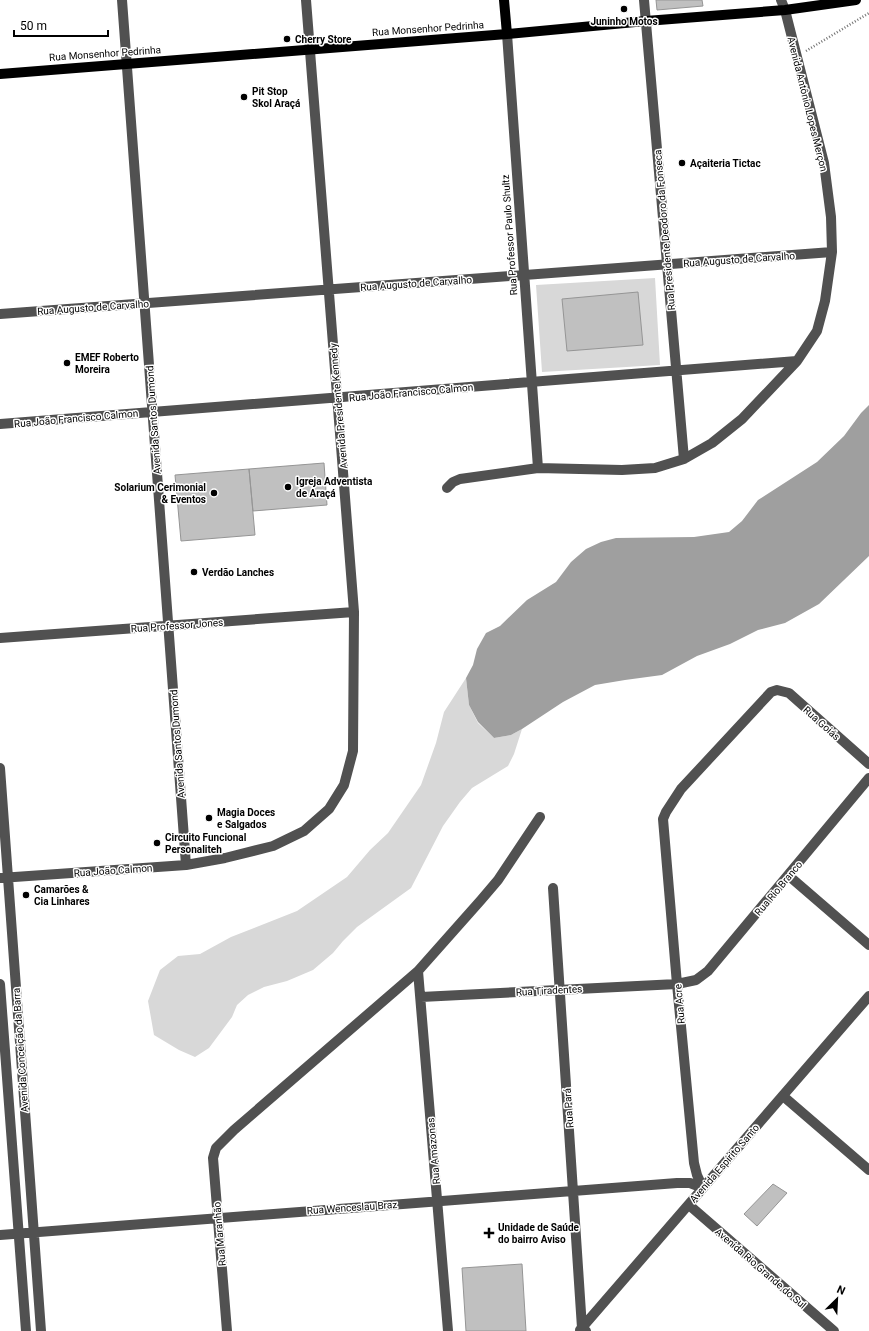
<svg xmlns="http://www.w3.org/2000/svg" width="869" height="1331" font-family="Roboto,sans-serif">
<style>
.green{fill:#d8d8d8}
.water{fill:#9f9f9f}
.building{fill:#c0c0c0;stroke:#959595}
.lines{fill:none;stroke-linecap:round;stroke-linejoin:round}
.path{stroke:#737373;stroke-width:2.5;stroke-dasharray:1 2;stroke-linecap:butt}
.minor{stroke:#515151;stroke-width:10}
.major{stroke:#000;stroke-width:10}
.poi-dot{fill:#000;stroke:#fff;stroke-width:1.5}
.labels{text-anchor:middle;stroke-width:3;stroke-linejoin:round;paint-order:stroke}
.poi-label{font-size:10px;font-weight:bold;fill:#000;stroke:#fff;text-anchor:start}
.street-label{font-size:10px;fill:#000;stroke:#fff}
</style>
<rect width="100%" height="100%" fill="#fff"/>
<!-- green -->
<path class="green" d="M655 278 660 365 542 372 536 285Z
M466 678 469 705 478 723 494 738 511 735 522 729 514 754 508 766 472 788 460 802 443 826 411 888 357 927 343 941 333 953 313 970 287 981 264 987 248 995 237 1005 232 1017 209 1048 195 1057 179 1050 154 1035 148 1001 160 970 178 956 200 954 231 937 297 911 347 877 370 850 388 833 421 785 436 743 444 712Z"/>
<!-- water -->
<path class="water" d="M869 405V556L819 604 785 623 758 630 730 644 697 656 662 675 625 680 595 685 563 702 522 729 511 735 494 738 478 722 469 705 466 678 473 665 477 649 486 633 500 626 527 600 556 582 571 562 586 549 601 542 616 538 694 537 729 532 742 521 758 500 817 462 844 436 861 413Z"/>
<!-- building -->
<path class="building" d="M656 0H702L703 6 657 10Z
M638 292 643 345 567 351 562 299Z
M324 463 327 505 253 511 249 469Z
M249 469 255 535 181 541 175 475Z
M773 1184 787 1193 757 1226 744 1214Z
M522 1264 526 1331H466L462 1268Z"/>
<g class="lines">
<!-- path -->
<path class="path" d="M806 51 869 13"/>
<!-- minor -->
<path class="minor" d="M122 0 186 865
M644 0 684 459
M507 34 538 468
M0 314 832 252
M0 424 797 361
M447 488 453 482 460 479 538 468 622 470 655 468 684 459 712 443 742 419 797 361 817 331 825 301 832 252 831 217 824 163 785 10 781 0
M0 638 354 612
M0 768 41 1331
M789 876 869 945
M0 878 186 865 225 858 273 846 304 831 329 809 344 785 353 751 354 612 306 0
M553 888 582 1328 586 1331
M418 971 448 1331
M0 984 26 1331
M421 997 677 984 696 980 708 971 869 778
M783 1096 869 1170
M703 1188 697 1175 694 1163 677 984 663 819 666 812 681 789 771 692 777 690 789 693 869 764
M689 1205 834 1331
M0 1235 677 1183H690L703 1188
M580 1330 869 996
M227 1331 213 1158 216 1148 234 1130 418 971 481 900 498 880 540 817"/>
<!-- major -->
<path class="major" d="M504 0 507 34
M0 74 507 34 646 21 785 10 856 0"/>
</g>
<!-- markers -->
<g class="poi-dot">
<circle cx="624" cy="9" r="4"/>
<circle cx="287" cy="39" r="4"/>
<circle cx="244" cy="97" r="4"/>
<circle cx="682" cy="163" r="4"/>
<circle cx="67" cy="363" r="4"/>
<circle cx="288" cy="487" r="4"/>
<circle cx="214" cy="493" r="4"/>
<circle cx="194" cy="572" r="4"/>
<circle cx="209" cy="818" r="4"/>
<circle cx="157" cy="843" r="4"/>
<circle cx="26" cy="895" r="4"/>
<path d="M487 1227h4v4h4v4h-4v4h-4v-4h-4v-4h4z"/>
</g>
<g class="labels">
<!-- poi labels -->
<g class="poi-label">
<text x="624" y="25" text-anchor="middle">Juninho Motos</text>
<text x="295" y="43">Cherry Store</text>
<text x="252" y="95">Pit Stop<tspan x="252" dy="12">Skol Araçá</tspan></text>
<text x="690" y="167">Açaiteria Tictac</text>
<text x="75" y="361">EMEF Roberto<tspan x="75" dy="12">Moreira</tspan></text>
<text x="296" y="485">Igreja Adventista<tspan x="296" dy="12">de Araçá</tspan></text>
<text x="206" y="491" text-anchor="end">Solarium Cerimonial<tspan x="206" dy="12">&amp; Eventos</tspan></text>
<text x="202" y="576">Verdão Lanches</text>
<text x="217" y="816">Magia Doces<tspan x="217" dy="12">e Salgados</tspan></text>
<text x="165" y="841">Circuito Funcional<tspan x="165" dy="12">Personaliteh</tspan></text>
<text x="34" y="893">Camarões &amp;<tspan x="34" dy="12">Cia Linhares</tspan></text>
<text x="498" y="1231">Unidade de Saúde<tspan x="498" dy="12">do bairro Aviso</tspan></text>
</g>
<!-- street labels -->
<g class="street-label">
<text transform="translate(428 28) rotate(-4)" y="4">Rua Monsenhor Pedrinha</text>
<text transform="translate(105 53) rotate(-4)" y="4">Rua Monsenhor Pedrinha</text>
<text transform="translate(808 104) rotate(76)" y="4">Avenida Antônio Lopes Merçon</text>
<text transform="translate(664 230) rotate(-95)" y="4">Rua Presidente Deodoro da Fonseca</text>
<text transform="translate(509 235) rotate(-94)" y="4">Rua Professor Paulo Shultz</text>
<text transform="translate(739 259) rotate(-4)" y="4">Rua Augusto de Carvalho</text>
<text transform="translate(416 283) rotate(-4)" y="4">Rua Augusto de Carvalho</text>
<text transform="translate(93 307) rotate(-4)" y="4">Rua Augusto de Carvalho</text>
<text transform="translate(411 392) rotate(-5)" y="4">Rua João Francisco Calmon</text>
<text transform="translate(338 406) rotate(-95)" y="4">Avenida Presidente Kennedy</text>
<text transform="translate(76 418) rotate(-5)" y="4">Rua João Francisco Calmon</text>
<text transform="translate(153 420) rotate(-94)" y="4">Avenida Santos Dumond</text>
<text transform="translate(177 625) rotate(-4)" y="4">Rua Professor Jones</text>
<text transform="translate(822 723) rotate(42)" y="4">Rua Goiás</text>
<text transform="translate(177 744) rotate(-94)" y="4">Avenida Santos Dumond</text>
<text transform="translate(113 870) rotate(-4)" y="4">Rua João Calmon</text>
<text transform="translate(778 888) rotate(-50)" y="4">Rua Rio Branco</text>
<text transform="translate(549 990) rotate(-3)" y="4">Rua Tiradentes</text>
<text transform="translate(679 1004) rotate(-95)" y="4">Rua Acre</text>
<text transform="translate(20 1050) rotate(-94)" y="4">Avenida Conceição da Barra</text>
<text transform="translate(568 1108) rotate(-94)" y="4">Rua Pará</text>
<text transform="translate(433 1151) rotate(-95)" y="4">Rua Amazonas</text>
<text transform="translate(724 1163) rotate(-49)" y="4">Avenida Espírito Santo</text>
<text transform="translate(352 1207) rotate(-4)" y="4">Rua Wenceslau Braz</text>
<text transform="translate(219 1234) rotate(-95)" y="4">Rua Maranhão</text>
<text transform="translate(761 1268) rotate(41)" y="4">Avenida Rio Grande do Sul</text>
</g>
</g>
<!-- north arrow -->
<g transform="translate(837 1299) rotate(24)" stroke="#ffffff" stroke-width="3" paint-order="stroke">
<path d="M0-3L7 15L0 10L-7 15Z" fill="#000000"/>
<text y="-6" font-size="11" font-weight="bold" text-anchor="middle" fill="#000000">N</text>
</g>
<!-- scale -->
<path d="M14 30v6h94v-6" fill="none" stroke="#000000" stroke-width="2"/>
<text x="20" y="30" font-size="12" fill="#000000" stroke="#ffffff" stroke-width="3" paint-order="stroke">50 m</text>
</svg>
